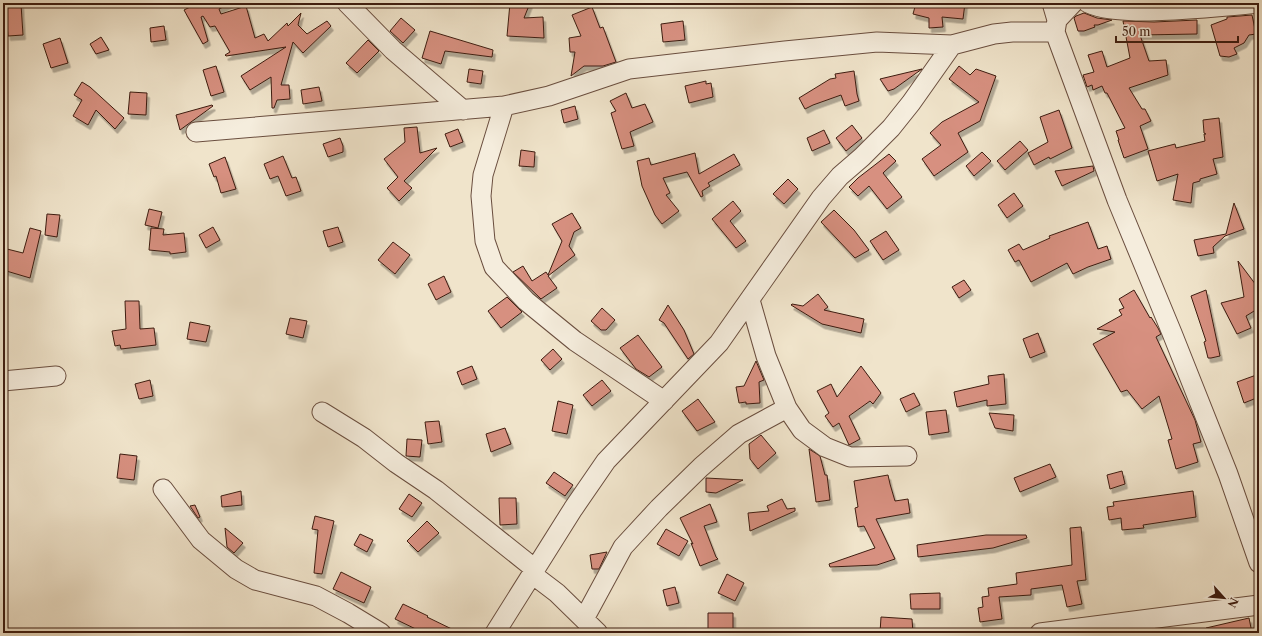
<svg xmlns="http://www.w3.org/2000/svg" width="1262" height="636" font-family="'Libre Caslon Text',serif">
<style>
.building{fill:#d79080;stroke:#3d1c10;filter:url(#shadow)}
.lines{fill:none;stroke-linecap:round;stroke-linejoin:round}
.minor-casing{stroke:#6a4e3f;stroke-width:21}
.minor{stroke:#f5eddd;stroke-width:19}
</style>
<defs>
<filter id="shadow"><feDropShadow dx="2.5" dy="4.5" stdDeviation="0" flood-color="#0004"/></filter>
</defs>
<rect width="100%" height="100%" fill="#f0e4cb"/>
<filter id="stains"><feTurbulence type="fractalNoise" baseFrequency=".005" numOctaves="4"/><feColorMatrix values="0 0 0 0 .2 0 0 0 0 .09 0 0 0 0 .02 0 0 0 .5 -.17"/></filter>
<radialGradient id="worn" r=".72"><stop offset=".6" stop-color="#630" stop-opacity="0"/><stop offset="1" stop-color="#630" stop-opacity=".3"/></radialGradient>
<!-- building -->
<path class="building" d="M195 3H231L219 9 221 14 246 6 255 38 264 34 268 41 287 23 288 26 301 13 298 25 307 34 327 21 331 26 303 53 293 42 281 85H289L290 99 277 100 274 108H272L271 77 250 90 241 76 286 47 226 56 225 55 230 52 215 26 210 27 203 16 201 17 208 41 203 44 184 10 196 4Z
M510 3H530L524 18 543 17 544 38 507 36Z
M916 3H965L963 19 942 17 943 27 929 28V18L913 14Z
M21 4 23 35 8 36 5 5Z
M592 7 600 28 603 27 616 62 603 66H584L571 76 575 52H570L569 38 581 36 572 15Z
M1084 13 1097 18 1112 20 1098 25H1094L1095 27 1084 31H1078L1074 18 1076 16Z
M1252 15 1256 34 1249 35 1244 43 1234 48 1237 54 1229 57 1220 56 1211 25 1227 19V17Z
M401 18 415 30 403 43 390 31Z
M1197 20V34L1140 35 1149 61 1166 60 1168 75 1129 88 1142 109H1145L1151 121 1140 126 1148 149 1124 158 1118 140H1119L1116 131 1125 128 1107 93H1105L1102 86 1093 90 1092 85 1087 87 1083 75 1094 72 1088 55 1102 51 1107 67 1130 58 1123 21 1154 22Z
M683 21 685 40 663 42 661 24Z
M164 26 166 40 151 42 150 28Z
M430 31 493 50 492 57 445 51 441 64 422 58Z
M101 37 109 50 96 54 90 44Z
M60 38 68 63 51 68 43 44Z
M368 40 379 51 357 73 346 63Z
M216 66 224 92 211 96 203 70Z
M959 66 970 75 976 69 996 76 980 121 958 133 968 152 934 176 922 159 941 145 930 133 942 122 979 102 949 79Z
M469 69 483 71 481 84 467 82Z
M922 69 894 89 888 91 880 79Z
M854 71 857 94 859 101 845 106 841 95 813 105 805 109 799 98 830 79 836 78 835 74Z
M706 81V84L711 83 713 97 689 103 685 86Z
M82 82 90 87 124 118 115 129 96 110 88 125 73 116 82 100 74 95Z
M319 87 322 101 303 104 301 90Z
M130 92 147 93 146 115 128 114Z
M626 93 632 108 645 104 653 122 630 132 634 146 622 149 611 113 616 111 610 101Z
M212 105 213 106 180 130 176 115Z
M575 106 578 119 564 123 561 110Z
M1059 110 1072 148 1050 159 1049 157 1034 165 1028 153 1048 142 1040 117Z
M1219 118 1223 157 1213 159 1217 174 1200 179V181L1193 183 1191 203 1173 200 1178 174 1157 181 1148 151 1175 144 1176 148 1205 141 1204 134H1206L1204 133 1203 120Z
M852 125 862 138 846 151 836 138Z
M417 127 420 153 437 148 404 181 412 188 399 201 387 188 398 177 384 159 405 142 404 128Z
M458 129 463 142 450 147 445 134Z
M824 130 830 143 812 151 807 138Z
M340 138 343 146V152L328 157 323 144Z
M1020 141 1028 150 1005 170 997 161Z
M521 150 535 152 534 167 519 166Z
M982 152 991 161 974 176 966 166Z
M695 153 699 174 734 154 740 165 708 183 710 186 702 191 703 196 701 197 687 172 663 178 670 193 666 195 679 211 662 224 655 215 642 186 637 161 649 158 651 165Z
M889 154 896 161 883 173 902 197 887 209 869 186 858 196 849 187 858 178Z
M283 156 292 178 296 177 301 191 286 196 278 176 270 179 264 164Z
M225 157 236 189 221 193 216 176 214 177 209 164Z
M1093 166 1094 171 1062 186 1055 171Z
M788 179 798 189 784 204 773 194Z
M1014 193 1023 206 1007 218 998 205Z
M733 201 741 211 730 221 746 241 736 248 712 219Z
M1234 203 1244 229 1225 236 1213 247 1214 253 1198 256 1194 240 1226 234Z
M149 209 162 212 158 228 145 225Z
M834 210 854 230 869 250 855 258 821 222Z
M572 213 581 228 574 232 569 246 575 255 548 276 557 288 541 299 513 272 523 266 532 281 546 272 548 275 562 241 552 224Z
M47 214 60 215 57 237 45 235Z
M1088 222 1098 249 1107 246 1111 259 1088 267 1073 274 1067 263 1031 282 1019 260 1015 262 1008 250 1019 244 1023 250 1050 238 1049 236Z
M213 227 220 240 206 248 199 235Z
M338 227 343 242 328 247 323 231Z
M30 228 41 231 30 278 3 270V248L23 253Z
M151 228 164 229 163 235 184 233 186 252 170 254V252L149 250Z
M886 231 899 250 883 260 870 241Z
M393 242 410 255 395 274 378 260Z
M1238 261 1259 289V308L1246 316 1251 328 1237 334 1221 303 1244 297Z
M444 276 451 292 436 300 428 284Z
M964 280 971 290 959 298 952 287Z
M1134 290 1150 318 1151 317 1158 328 1161 334 1156 337 1195 420 1201 442 1193 444 1198 462 1176 469 1168 440 1172 439 1159 396 1142 409 1127 390 1121 392 1093 344 1115 332 1097 329 1122 315 1119 310 1124 308 1119 299Z
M1206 290 1220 356 1211 358H1208L1204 342 1206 341 1191 296Z
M818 294 828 307 824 310 864 319 861 333 822 324 791 305 792 304 803 306Z
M507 297 522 312 501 328 488 311Z
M125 301H139L140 329 154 328 156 345 121 349 120 345 115 346 112 331 126 329Z
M668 305 684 330 694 354 688 359 664 323 659 320Z
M602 308 615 320 606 330H601L591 321Z
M290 318 307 321 303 338 286 334Z
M190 322 210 326 206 342 187 339Z
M1038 333 1045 352 1030 358 1023 339Z
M638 335 662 367 649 377 636 369 620 348Z
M553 349 562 359 550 370 541 360Z
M756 361 764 380 759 382 760 403 746 404V402L739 403 736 387 744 386Z
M472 366 477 379 462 385 457 372Z
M861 366 881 393 873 404 870 401 849 416 860 439 849 445 839 423 833 427 825 416 829 413 817 391 831 384 837 397Z
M1004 374 1006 404 987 406V400L957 407 954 392 989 384 988 376Z
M1259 374V397L1244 403 1237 382Z
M150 380 153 396 139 399 135 384Z
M602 380 611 391 592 406 583 395Z
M914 393 920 405 906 412 900 399Z
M698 399 715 422 697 431 682 411Z
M558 401 573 405 567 434 552 431Z
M946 410 949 432 929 435 926 412Z
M989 413 1014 415 1013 431 995 428Z
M439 421 442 442 428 444 425 422Z
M505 428 511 444 491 452 486 434Z
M761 435 776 453 758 469 750 459 749 444Z
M407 439 422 440 420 457 406 456Z
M809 449 820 456 825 475H827L830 500 816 502Z
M120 454 137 456 134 480 117 478Z
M1050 464 1056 477 1020 492 1014 478Z
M1122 471 1125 484 1110 489 1107 475Z
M554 472 573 485 565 496 546 483Z
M888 475 890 484 895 501 908 499 910 513 876 519 895 559 877 565 830 567 829 564 875 548 864 526 858 527 855 508 858 507 854 481Z
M706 478 743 480 716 493 706 492Z
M241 491 242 505 222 507 221 496Z
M1193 491 1196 517 1143 525 1144 528 1122 530 1121 518 1109 520 1107 507 1114 506 1113 502Z
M409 494 422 503 412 517 399 509Z
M499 498H516L517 524 500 525Z
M782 499 787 509 795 508V511L750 531 748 513 769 511 767 506Z
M710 504 717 522 704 526 716 557 718 559 700 566 691 543 693 544 680 518Z
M195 505 200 517 198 518 190 506Z
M315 516 334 521 322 574 314 573 318 530 312 529Z
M427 521 439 533 418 552 407 541Z
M1081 527 1086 580 1077 581 1082 604 1067 607 1062 585 1031 589V595L999 597 1002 619 980 622 978 608 983 607 982 597 989 596 988 588 1017 584 1016 573 1072 565 1070 528Z
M225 528 243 543 234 553 227 547Z
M666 529 688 541 679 556 657 544Z
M360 534 373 540 367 552 354 545Z
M986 535H1026L1027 538 993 548 918 557 917 545Z
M607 552 599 569H592L590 555Z
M341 572 371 587 364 603 333 589Z
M727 574 744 583 735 601 718 593Z
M675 587 679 603 667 606 663 590Z
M940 593V609H911L910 594Z
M403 604 428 616 427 617 460 633H424L395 619Z
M708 613H733V629H708Z
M881 617 912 619 913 633H880Z
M1249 618 1252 633H1207L1206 628Z"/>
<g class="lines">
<defs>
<path id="minor" d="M347 3 393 50 463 110
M1052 3 1057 20 1055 32 1117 200 1172 333 1228 474 1259 563
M1088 3C1104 10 1121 10 1139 11 1179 11 1219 7 1259 3
M1057 20 1073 3
M504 106 483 175 481 196 485 241 494 267 526 301 575 341 664 401
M196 132 504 106 549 96 629 69 785 51 877 42 952 45
M750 300 766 356 787 408 802 430 825 447 850 457 907 456
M3 381 56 376
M322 412 364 438 396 463 436 490 535 569
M163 489 201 540 236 569 255 580 316 596 348 613 381 633
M532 574 557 593 598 633
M584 619 623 547 659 508 701 467 739 434 787 408
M495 633 573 509 606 461 719 343 821 198 840 176 862 157 891 128 911 103 952 45 994 34 1012 32H1055
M1040 633 1259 605"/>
</defs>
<!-- minor casing -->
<use href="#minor" class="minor-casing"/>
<!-- minor -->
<use href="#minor" class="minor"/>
</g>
<!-- margin -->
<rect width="1262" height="636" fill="none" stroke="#f0e4cb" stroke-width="16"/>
<rect x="4" y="4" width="1254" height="628" fill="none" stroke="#3d1c10" stroke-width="2"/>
<rect x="8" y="8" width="1246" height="620" fill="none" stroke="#3d1c10"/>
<!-- north arrow -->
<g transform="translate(1224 598) rotate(117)" stroke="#f5eddd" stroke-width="3" paint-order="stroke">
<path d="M0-3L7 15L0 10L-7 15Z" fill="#3d1c10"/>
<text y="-6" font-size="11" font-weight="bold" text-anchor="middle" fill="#3d1c10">N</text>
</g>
<!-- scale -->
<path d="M1116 36v6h122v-6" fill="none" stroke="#3d1c10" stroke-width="2"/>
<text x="1122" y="36" font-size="12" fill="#3d1c10" stroke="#f5eddd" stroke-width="3" paint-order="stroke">50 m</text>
<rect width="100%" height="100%" filter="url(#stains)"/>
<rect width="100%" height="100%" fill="url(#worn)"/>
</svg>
